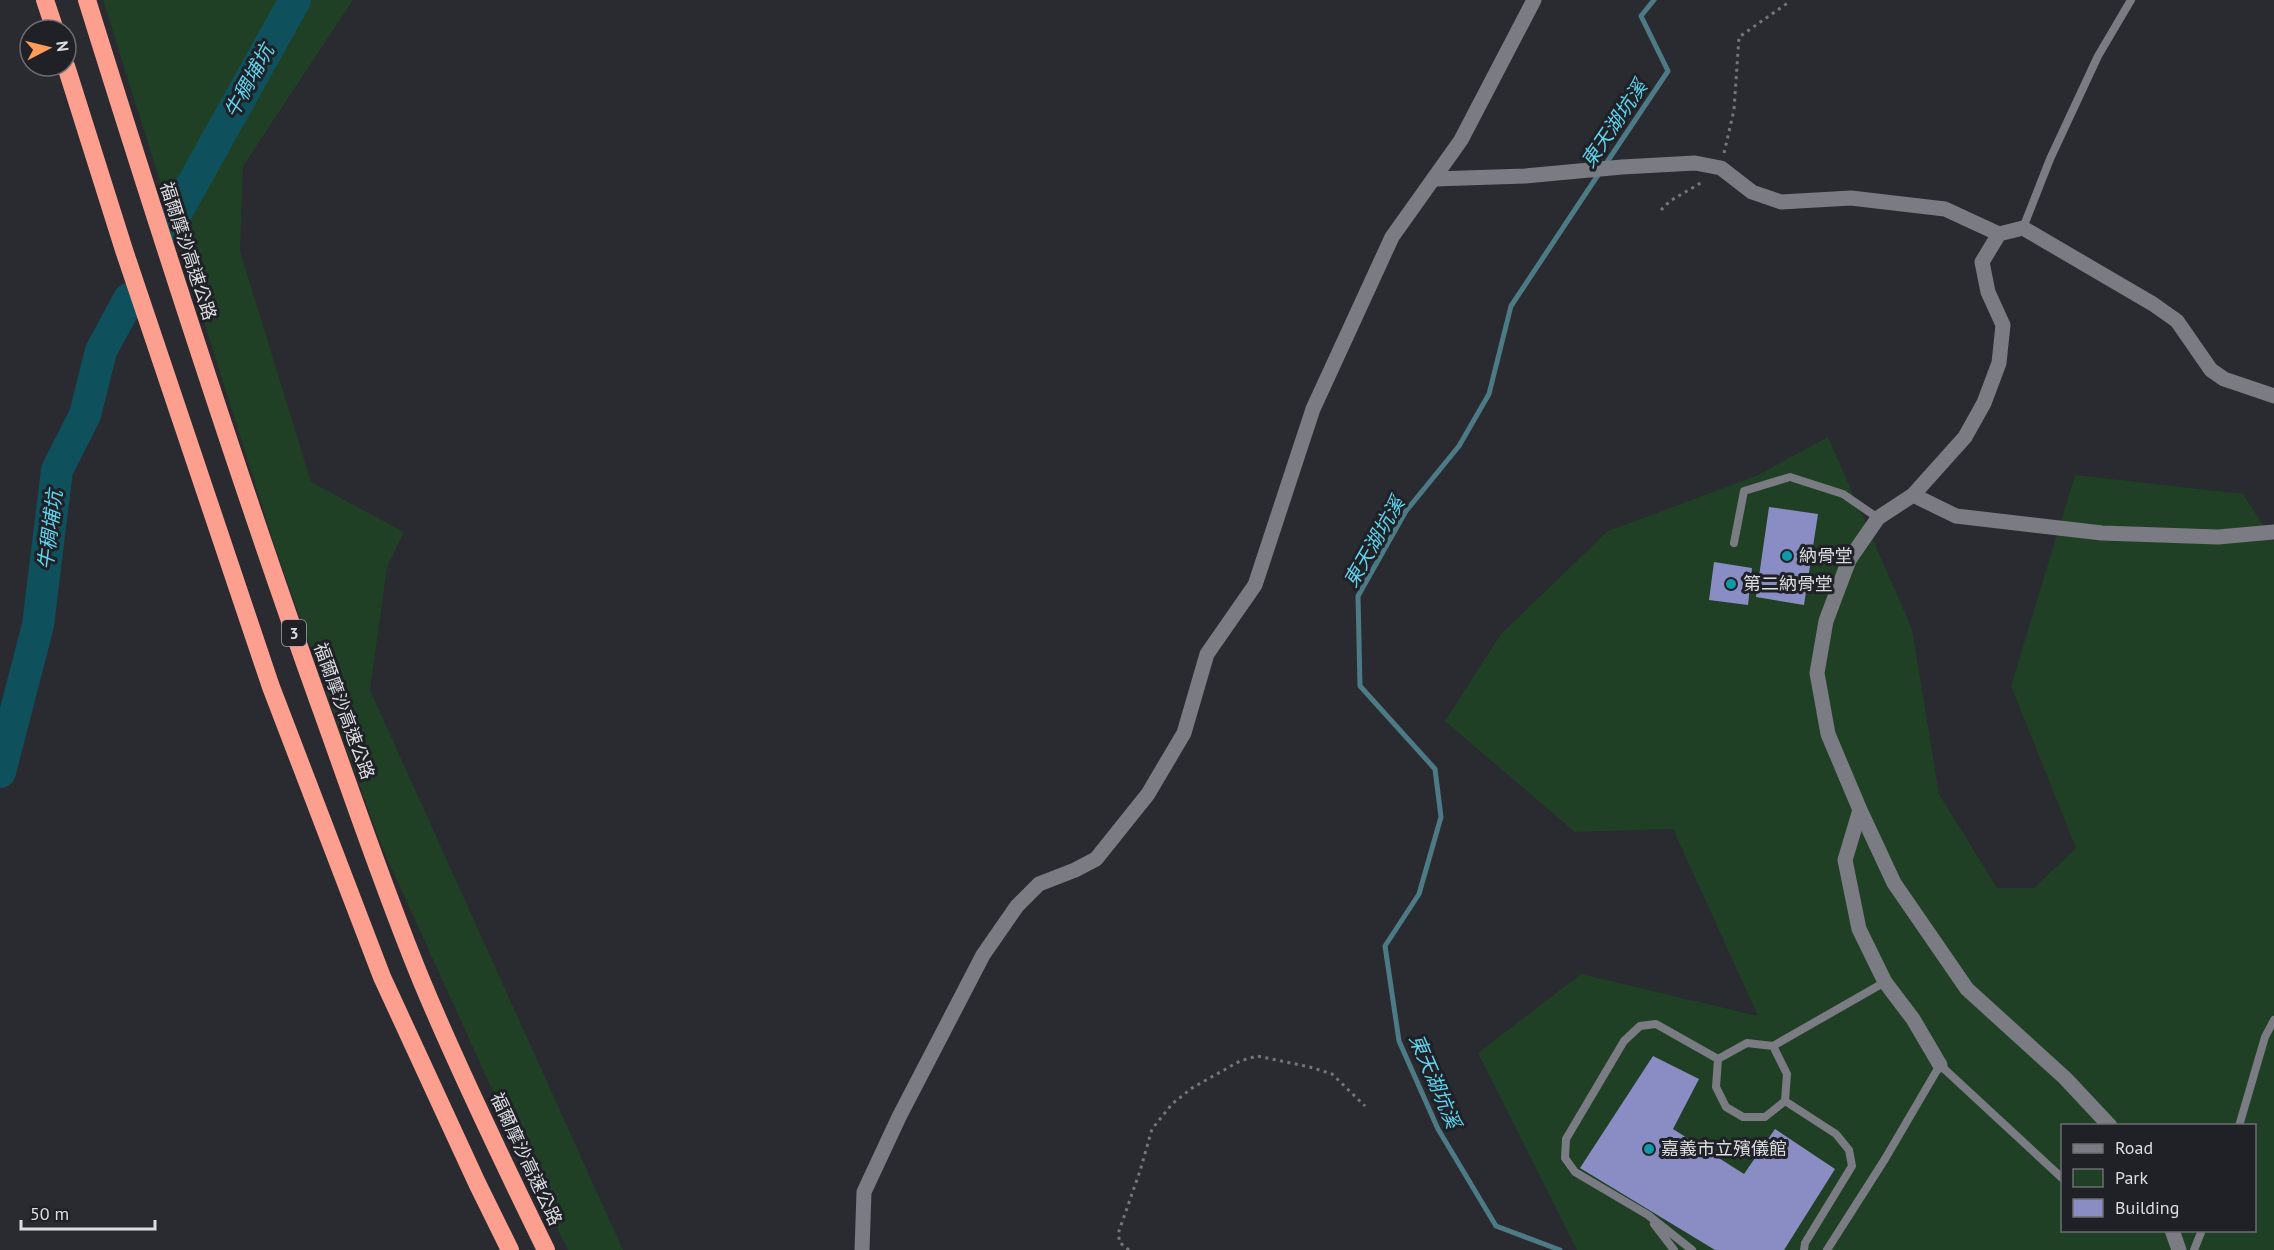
<svg xmlns="http://www.w3.org/2000/svg" width="2274" height="1250" font-family="'PT Sans','Noto Sans TC',sans-serif">
<style>
.green{fill:#1f4024;fill-rule:evenodd}
.lines{fill:none;stroke-linecap:round;stroke-linejoin:round}
.stream{stroke:#4d7b85;stroke-width:5}
.river{stroke:#0f505d;stroke-width:32}
.building{fill:#898dc4}
.path{stroke:#75757b;stroke-width:3;stroke-dasharray:3 4.5;stroke-linecap:butt}
.lane{stroke:#7a7b83;stroke-width:8}
.street{stroke:#7a7b83;stroke-width:15}
.secondary{stroke:#7a7b83;stroke-width:15}
.highway{stroke:#fd9f8e;stroke-width:18}
.culture-dot{fill:#0f9aa8;stroke:#202127;stroke-width:2}
.labels{text-anchor:middle;stroke-width:6;stroke-linejoin:round;paint-order:stroke}
.shield{fill:#202127;stroke:#a4a5aa;stroke-width:1.5}
.shield-label{font-size:16px;font-weight:bold;fill:#dddee2}
.street-label{font-size:18px;fill:#dddee2;stroke:#202127}
.poi-label{font-size:18px;fill:#dddee2;stroke:#202127;text-anchor:start}
.water-label{font-size:20px;font-style:italic;fill:#5ed4ee;stroke:#202127}
</style>
<rect width="100%" height="100%" fill="#2a2a31"/>
<!-- green -->
<path class="green" d="M103 0H353L243 166 240 251 311 482 404 532 387 567 370 690 623 1250H568L540 1195 381 845 277 553Z
M1828 437 1912 629 1939 794 1997 888H2034L2076 848 2011 686 2075 475 2243 494 2274 542V1250H1577L1478 1053 1581 974 1758 1016 1673 829 1575 832 1445 721 1501 634 1608 531 1756 476ZM2062 1126H2254V1230H2062Z"/>
<g class="lines">
<!-- stream -->
<path class="stream" d="M1605 165 1668 71 1641 16 1654 0
M1560 1250 1496 1226 1438 1129 1399 1041 1385 946 1419 894 1441 817 1435 769 1360 686 1358 596 1406 511 1459 446 1489 394 1511 306 1600 172"/>
<!-- river -->
<path class="river" d="M169 226 295 0
M0 772 38 625 57 470 85 415 101 351 129 299"/>
</g>
<!-- building -->
<path class="building" d="M1769 507 1818 514 1804 605 1756 597Z
M1714 562 1752 568 1748 605 1709 600Z
M1653 1056 1699 1079 1673 1129 1744 1174 1775 1129 1835 1169 1784 1250H1715L1580 1168Z"/>
<g class="lines">
<!-- path -->
<path class="path" d="M1724 153 1734 110 1739 37 1789 2
M1661 210 1670 201 1704 181
M1129 1250 1119 1242V1231L1140 1171 1152 1129 1172 1104 1192 1088 1240 1061 1257 1056 1310 1067 1332 1074 1365 1106"/>
<!-- lane -->
<path class="lane" d="M2023 228 2050 159 2098 56 2131 0
M1734 543 1744 491 1790 477 1843 494 1878 518
M1773 1046 1787 1074 1785 1101 1765 1117H1743L1726 1107 1716 1087 1718 1059 1747 1043 1773 1046 1885 982
M1785 1101 1836 1134 1849 1150 1852 1166 1805 1243 1804 1250
M2239 1126 2265 1037 2274 1020
M1654 1224 1674 1250
M1692 1250 1648 1215 1575 1172 1565 1158 1566 1139 1624 1041 1640 1026 1656 1024 1718 1059
M1827 1250 1885 1159 1940 1065 2062 1178
M2194 1250 2202 1230"/>
<!-- street -->
<path class="street" d="M1434 179 1525 176 1622 167 1695 163 1721 168 1752 192 1781 202 1851 198 1945 209 1999 234
M1913 495 1956 516 2102 533 2218 537 2274 532
M1860 810 1894 883 1967 989 2065 1078 2110 1126
M1940 1065 1913 1019 1885 982 1859 929 1845 860 1860 810 1828 734 1817 673 1826 621 1849 560 1878 518 1913 495 1965 437 1984 403 1999 363 2003 325 1988 292 1982 262 1999 234 2023 228 2153 304 2177 321 2211 370 2224 379 2274 396
M2172 1230 2179 1250"/>
<!-- secondary -->
<path class="secondary" d="M862 1250 864 1192 899 1117 983 955 1017 906 1039 884 1075 870 1096 859 1148 794 1184 733 1207 654 1255 585 1313 409 1392 237 1461 140 1534 0"/>
<!-- highway -->
<path class="highway" d="M45 0 55 30
M87 0C160 234 235 468 318 700 352 794 384 890 422 982 460 1073 503 1162 546 1250
M66 66 124 250 271 687 382 977 477 1183 510 1250"/>
</g>
<!-- markers -->
<g class="culture-dot">
<circle cx="1787" cy="556" r="6"/>
<circle cx="1731" cy="584" r="6"/>
<circle cx="1649" cy="1149" r="6"/>
</g>
<g class="labels">
<!-- shield labels -->
<rect class="shield" x="282" y="620" width="24" height="26" rx="4.5"/>
<g class="shield-label">
<text x="294" y="639">3</text>
</g>
<!-- street labels -->
<g class="street-label">
<text transform="translate(188 251) rotate(72)" y="6">福爾摩沙高速公路</text>
<text transform="translate(344 711) rotate(70)" y="6">福爾摩沙高速公路</text>
<text transform="translate(526 1159) rotate(65)" y="6">福爾摩沙高速公路</text>
</g>
<!-- poi labels -->
<g class="poi-label">
<text x="1799" y="562">納骨堂</text>
<text x="1743" y="590">第二納骨堂</text>
<text x="1661" y="1155">嘉義市立殯儀館</text>
</g>
<!-- water labels -->
<g class="water-label">
<text transform="translate(249 81) rotate(-61)" y="7">牛稠埔坑</text>
<text transform="translate(1614 124) rotate(-56)" y="7">東天湖坑溪</text>
<text transform="translate(50 530) rotate(-83)" y="7">牛稠埔坑</text>
<text transform="translate(1374 542) rotate(-60)" y="7">東天湖坑溪</text>
<text transform="translate(1435 1081) rotate(67)" y="7">東天湖坑溪</text>
</g>
</g>
<!-- legend -->
<rect x="2061" y="1124" width="195" height="108" fill="#202127" stroke="#6c6d72" stroke-width="1.5"/>
<rect x="2073" y="1144" width="30" height="9" fill="#7a7b83" stroke="#6c6d72" stroke-width="1.5"/>
<text x="2115" y="1154" font-size="18" fill="#dddee2">Road</text>
<rect x="2073" y="1169" width="30" height="18" fill="#1f4024" stroke="#6c6d72" stroke-width="1.5"/>
<text x="2115" y="1184" font-size="18" fill="#dddee2">Park</text>
<rect x="2073" y="1199" width="30" height="18" fill="#898dc4" stroke="#6c6d72" stroke-width="1.5"/>
<text x="2115" y="1214" font-size="18" fill="#dddee2">Building</text>
<!-- north arrow -->
<g transform="translate(48 48) rotate(83)"><circle r="28" fill="#202127" stroke="#6c6d72" stroke-width="1.5"/>
<path d="M0-4.5L10 22L0 15L-10 22Z" fill="#fd9c56"/>
<text y="-9" font-size="16" font-weight="bold" text-anchor="middle" fill="#dddee2">N</text>
</g>
<!-- scale -->
<path d="M21 1220v9h134v-9" fill="none" stroke="#dddee2" stroke-width="3"/>
<text x="30" y="1220" font-size="18" fill="#dddee2" stroke="#202127" stroke-width="4.5" paint-order="stroke">50 m</text>
</svg>
